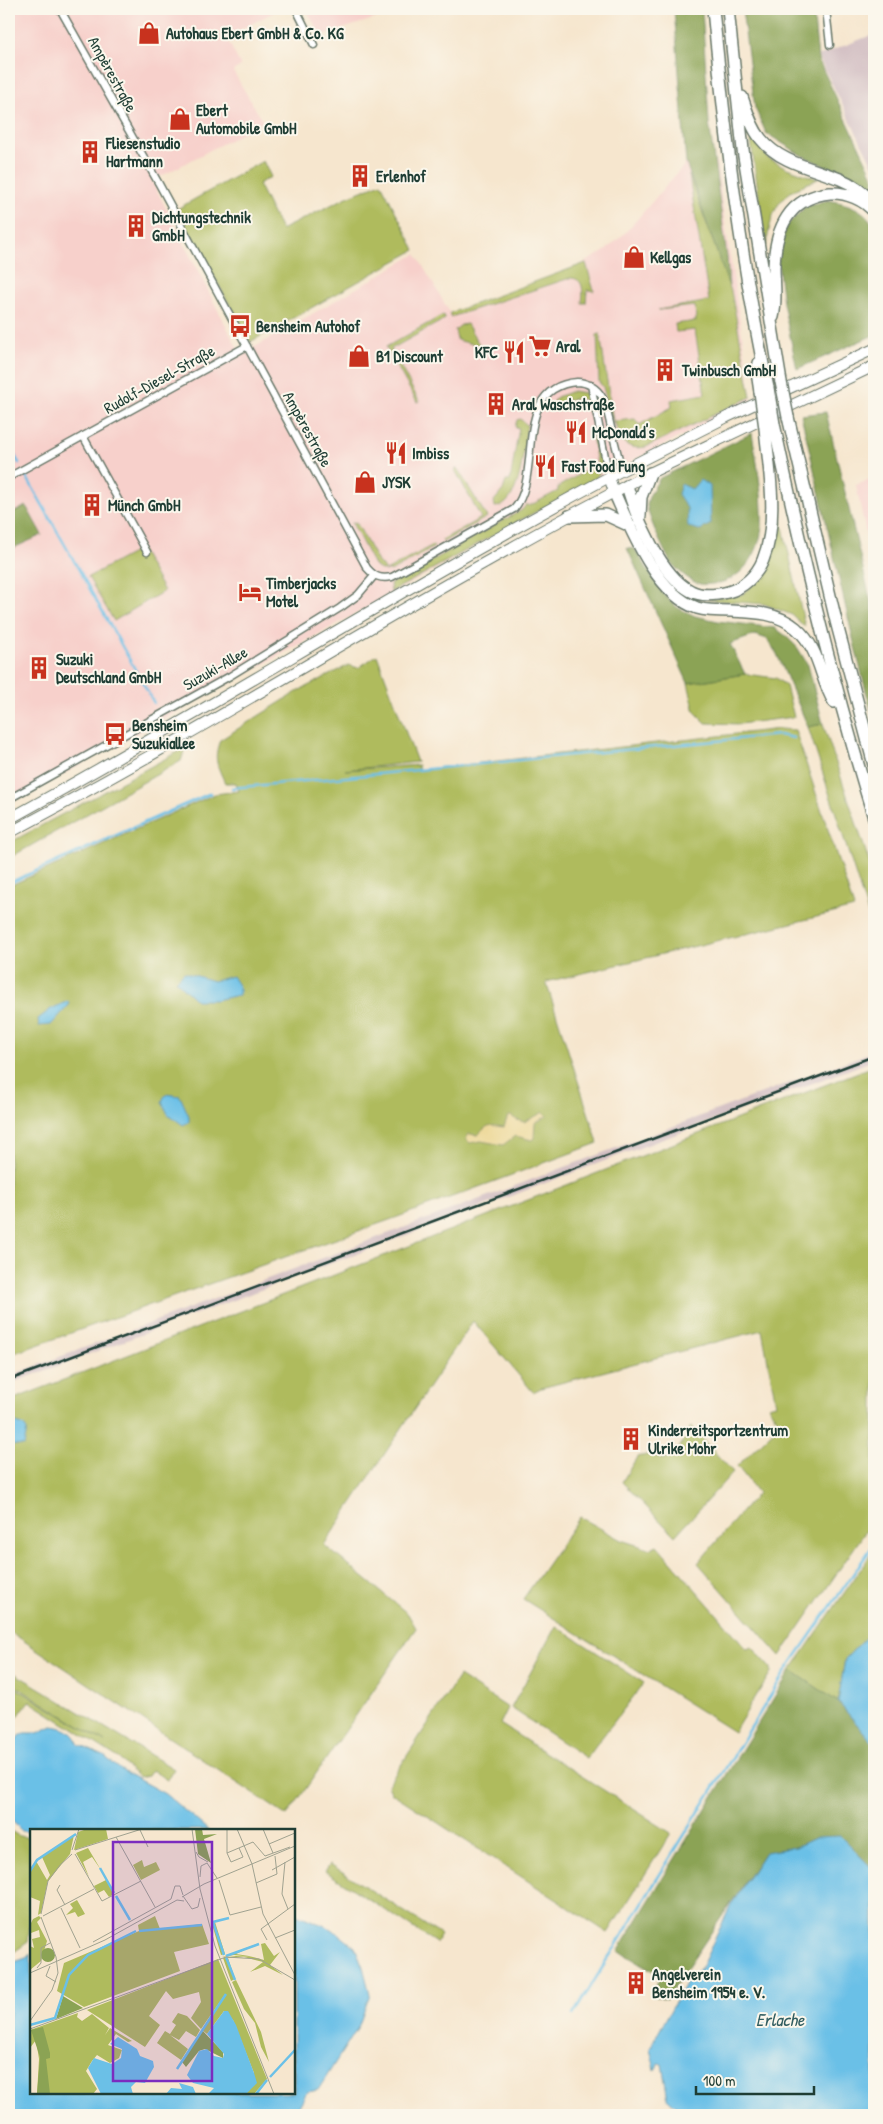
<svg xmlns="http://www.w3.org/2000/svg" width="883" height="2124" font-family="'Patrick Hand',sans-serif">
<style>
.built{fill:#f7d0cb}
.industrial{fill:#d2bec2}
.green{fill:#afbb5d;stroke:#677c48}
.forest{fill:#8ba354;stroke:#557044}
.sand{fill:#eeda9e;stroke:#868c69}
.water{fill:#6bc0e7;stroke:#457e8e}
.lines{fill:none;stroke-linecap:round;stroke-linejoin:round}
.stream{stroke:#6bc0e7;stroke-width:2.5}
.minor-casing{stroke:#6a786a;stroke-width:9}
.primary-casing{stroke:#6a786a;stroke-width:12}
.trunk-casing{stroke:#6a786a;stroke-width:12}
.motorway-casing{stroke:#6a786a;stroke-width:14}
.minor{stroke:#fff;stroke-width:6}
.primary{stroke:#fff;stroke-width:10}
.trunk{stroke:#fff;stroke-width:10}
.motorway{stroke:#fff;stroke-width:11}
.rail{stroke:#1f3d34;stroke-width:2.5}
.motorway-bridge-casing{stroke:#6a786a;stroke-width:14;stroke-linecap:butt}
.motorway-bridge{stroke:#fff;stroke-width:11}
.labels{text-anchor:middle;stroke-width:4;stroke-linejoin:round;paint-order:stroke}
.poi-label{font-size:16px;font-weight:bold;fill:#1f3d34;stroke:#fbf7ec;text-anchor:start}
.street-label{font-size:16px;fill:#1f3d34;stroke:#fbf7ec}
.water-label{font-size:18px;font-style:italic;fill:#325e61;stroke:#fbf7ec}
.inset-river{fill:none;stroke:#6bc0e7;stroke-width:2.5}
.inset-road{fill:none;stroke:#a0a290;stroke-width:1}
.view{fill:#7b2cbf;fill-opacity:0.15;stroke:#7b2cbf;stroke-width:2.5}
.inset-edge{fill:none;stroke:#1f3d34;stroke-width:2.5}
</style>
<rect width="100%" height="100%" fill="#fbf7ec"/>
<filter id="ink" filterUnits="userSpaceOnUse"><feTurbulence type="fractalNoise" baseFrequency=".02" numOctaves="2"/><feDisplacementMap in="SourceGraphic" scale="10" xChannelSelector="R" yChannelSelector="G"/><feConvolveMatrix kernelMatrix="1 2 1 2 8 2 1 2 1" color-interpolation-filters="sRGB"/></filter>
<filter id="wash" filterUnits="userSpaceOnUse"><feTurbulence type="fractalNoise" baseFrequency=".0096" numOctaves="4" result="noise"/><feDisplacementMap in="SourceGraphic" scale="20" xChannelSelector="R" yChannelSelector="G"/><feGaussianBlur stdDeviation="1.12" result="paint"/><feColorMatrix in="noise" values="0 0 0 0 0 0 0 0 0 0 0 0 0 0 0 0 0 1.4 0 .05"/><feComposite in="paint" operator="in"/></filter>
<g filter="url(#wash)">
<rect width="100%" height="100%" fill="#f6e6ce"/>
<!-- built -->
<path class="built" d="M9 9H280L226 37 241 66 233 71 263 122 152 181 241 355 416 254 450 313 571 270 605 251 626 232 686 163 716 162 752 401 595 479 388 596 9 804Z
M306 9H404L321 36Z
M874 478V573L856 485Z"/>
<!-- industrial -->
<path class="industrial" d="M874 34V168L818 56Z
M874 1051V1060L9 1384V1376Z"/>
<!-- green -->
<path class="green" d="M750 135 768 158 787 168 818 179C778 194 773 205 766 246Z
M263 161 271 177 258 184 281 230 347 197 381 183 415 250 250 342 177 209Z
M689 175 731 291 751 397 646 447C625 451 618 439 615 421L635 419 639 425 672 407 671 400 705 394 695 330 676 332 675 324 696 321 695 306 658 310 709 301Z
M586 263 594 291 587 290 586 303H582C583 292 585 278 570 278L451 317 450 313Z
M443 315 445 319 391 349 419 401 417 402 386 347Z
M467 324 480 346 457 340 455 330 461 325Z
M600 334 614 428 603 387 599 382 597 335Z
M573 391 585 393 591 409 588 413 584 400 578 398 554 403 553 401 557 397Z
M520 419 527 425C524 445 521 508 495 507L494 501 503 490 506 481H510L519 428 515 427 517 420Z
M591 429C602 438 606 469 595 479L391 592 390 584 522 510 527 504 529 506 558 491V487L597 464Z
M457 468 487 517 443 542 442 540 481 518 455 470Z
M775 491 805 627 792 615 764 604 707 600 743 594 765 572 771 552Z
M356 522 378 562 386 571 433 545 434 547 392 571C384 571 380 571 374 565L352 523Z
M140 549 164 591 114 621 88 577Z
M377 655 417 762 345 770 418 765V770L780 729 795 730 854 908 546 982 598 1143 395 1218 9 1355V886L215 794 239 791 236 783H225C217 765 213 759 220 740L300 690 349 665 358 668Z
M745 674 776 678 786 686 794 717 740 724 706 723 695 712 688 683Z
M823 724 874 876V932L808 727Z
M185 748 181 761 9 858V843Z
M874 1066V1519L780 1656 698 1563 758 1493 737 1466 781 1424 768 1406 776 1404 762 1330 541 1388 533 1392 473 1321 324 1545 408 1614 416 1628 287 1816 9 1631V1401Z
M691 1427 733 1472 675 1536 622 1482 637 1457 651 1454 661 1459H668L676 1450 686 1459 678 1450Z
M580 1517 621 1540 649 1549 657 1545 747 1649 752 1647 771 1668V1672L734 1732 523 1599Z
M874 1550V1631L869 1634 845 1659 838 1702 791 1670Z
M556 1626 644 1683 586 1758 511 1708Z
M9 1670 174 1769 167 1780 152 1770 148 1776 139 1778 117 1757 29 1701 9 1729V1684L105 1742 9 1682Z
M459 1676 508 1708 500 1724 671 1833 608 1933 392 1793 388 1785Z
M9 1830 19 1836 31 1838V1917L28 1942 14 1952 9 1953Z
M330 1864 441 1935 436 1943 325 1871Z"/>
<!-- forest -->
<path class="forest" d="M674 9H702L709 122 727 257 729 287 686 163Z
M742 9H813L818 59 874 178 873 194 865 185 801 155 766 133 755 108Z
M828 200C848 204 865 208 874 227V335L797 369 783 303 778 263 781 237 788 224 805 207Z
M826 412 874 615V722C847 620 826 518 801 415Z
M752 433C757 463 763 494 762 524 761 553 741 583 711 584 708 584 703 585 700 584 691 582 678 571 672 564 666 556 647 515 647 505 648 495 655 486 660 478Z
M26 506 42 535 9 550V515Z
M627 548 635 549 663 594 678 608 695 616 718 621 775 628 786 636 797 647 808 665 823 724 808 727 777 654 767 639 755 635 730 644 745 674 688 683Z
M791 1670 838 1702 874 1744V1870L817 1837 796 1847 765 1852 666 2000 651 1995 661 1975 618 1951Z"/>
<!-- sand -->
<path class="sand" d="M544 1112 547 1116 535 1123 534 1138 532 1140 515 1136 503 1145 481 1141 470 1143 466 1139 469 1134 478 1135C490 1123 487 1125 504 1127L508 1116H511L517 1120 524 1122Z"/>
<!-- water -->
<path class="water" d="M700 480 710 486 711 524 700 530 688 527 687 508 678 494 681 484 692 489Z
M184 972 213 981 232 976 239 987V995L216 1000H196L176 981Z
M68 1001 69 1005 51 1025 39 1026 38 1019 51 1009Z
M167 1094 180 1096 189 1116V1122L183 1125 168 1114 162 1102 164 1097Z
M9 1421 23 1425 27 1430 24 1446 9 1445Z
M874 1631V1744L838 1702 845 1659 869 1634Z
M52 1726C66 1728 73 1731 79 1745L104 1756 121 1770 165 1794 208 1830H67L60 1826 53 1830H31V1832L22 1831 9 1818V1753L18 1737 25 1733H38Z
M840 1836 874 1870V2115H686L668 2099 662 2064 659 2063 655 2070 650 2048 687 1980 701 1968 731 1905 765 1852 796 1847 817 1837Z
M294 1913 332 1929 355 1947 363 1967 370 1994 359 2025 318 2090 307 2092 294 2115H9V1964L29 1957 31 1953V2093H294Z"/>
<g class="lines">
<!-- stream -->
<path class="stream" d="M9 446 19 463
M25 474 154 703
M232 788 779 735 794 738
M9 883 211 793
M573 2015 787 1669 874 1544"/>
</g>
</g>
<g filter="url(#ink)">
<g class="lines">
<defs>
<path id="minor" d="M60 9 159 184 367 568C375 577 380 579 392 577L514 509C544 475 510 387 577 382 587 382 597 388 602 397 606 403 607 412 609 419 613 437 618 454 622 471
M296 9 314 45
M826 9 830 45
M591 385 609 477
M83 436 147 552
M9 477 247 346
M9 799 230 676 340 608 358 595 374 576"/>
<path id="primary" d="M614 492 609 477 727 417 874 349
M569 516 650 473 874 366"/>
<path id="trunk" d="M9 819C211 709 406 585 609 477
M9 833C199 733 380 618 569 516"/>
<path id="motorway" d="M713 9C725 136 741 263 768 388
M728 9 743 150 781 382
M742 97C747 111 751 127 761 139 780 163 813 168 840 179 853 184 864 193 874 203
M773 317C777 300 774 284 774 267 775 229 789 197 830 193 846 192 865 200 874 212
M759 363 757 372 760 392
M788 417 836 621 874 765
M774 424C802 557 834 688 874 818
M627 486C636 517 661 576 691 591 702 597 716 595 728 592 743 588 757 575 763 560 779 520 769 470 765 428
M614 492C631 529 656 594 697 608 707 611 719 611 731 611 754 612 777 612 796 628 821 650 819 677 834 702
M569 516 606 515 630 526
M640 516 641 497 650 473"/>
</defs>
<!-- minor casing -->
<use href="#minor" class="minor-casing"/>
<!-- primary casing -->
<use href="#primary" class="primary-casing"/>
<!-- trunk casing -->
<use href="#trunk" class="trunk-casing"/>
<!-- motorway casing -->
<use href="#motorway" class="motorway-casing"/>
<!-- minor -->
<use href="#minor" class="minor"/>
<!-- primary -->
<use href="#primary" class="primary"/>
<!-- trunk -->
<use href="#trunk" class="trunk"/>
<!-- motorway -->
<use href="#motorway" class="motorway"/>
<!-- rail -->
<path class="rail" d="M9 1380 874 1056"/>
<defs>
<path id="motorway-bridge" d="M781 382 788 417
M768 388 774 424
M760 392 765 428"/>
</defs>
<!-- motorway-bridge casing -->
<use href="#motorway-bridge" class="motorway-bridge-casing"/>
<!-- motorway-bridge -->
<use href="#motorway-bridge" class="motorway-bridge"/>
</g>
</g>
<!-- icons -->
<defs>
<symbol id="shop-bare" viewBox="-9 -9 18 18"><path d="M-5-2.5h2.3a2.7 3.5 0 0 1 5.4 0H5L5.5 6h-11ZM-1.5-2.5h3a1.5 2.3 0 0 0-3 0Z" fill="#c8321e" stroke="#fbf7ec" stroke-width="2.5" paint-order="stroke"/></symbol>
<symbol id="building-bare" viewBox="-9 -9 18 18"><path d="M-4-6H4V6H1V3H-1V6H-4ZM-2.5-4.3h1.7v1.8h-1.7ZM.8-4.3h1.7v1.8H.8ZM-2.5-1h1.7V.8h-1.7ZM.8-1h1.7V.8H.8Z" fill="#c8321e" stroke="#fbf7ec" stroke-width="2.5" paint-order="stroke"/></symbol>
<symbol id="bus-bare" viewBox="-9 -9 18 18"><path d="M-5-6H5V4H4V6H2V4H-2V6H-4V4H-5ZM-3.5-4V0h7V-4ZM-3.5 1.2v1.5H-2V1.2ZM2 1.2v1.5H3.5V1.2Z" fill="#c8321e" stroke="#fbf7ec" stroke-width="2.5" paint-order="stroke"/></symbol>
<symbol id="supermarket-bare" viewBox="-9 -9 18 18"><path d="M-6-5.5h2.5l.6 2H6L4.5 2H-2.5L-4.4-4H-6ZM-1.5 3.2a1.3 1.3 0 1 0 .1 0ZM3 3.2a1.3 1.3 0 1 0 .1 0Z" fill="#c8321e" stroke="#fbf7ec" stroke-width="2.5" paint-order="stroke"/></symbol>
<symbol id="restaurant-bare" viewBox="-9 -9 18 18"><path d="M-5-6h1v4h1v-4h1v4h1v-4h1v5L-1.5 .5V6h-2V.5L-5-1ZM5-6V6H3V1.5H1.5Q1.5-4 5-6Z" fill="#c8321e" stroke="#fbf7ec" stroke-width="2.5" paint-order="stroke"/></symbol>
<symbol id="hotel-bare" viewBox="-9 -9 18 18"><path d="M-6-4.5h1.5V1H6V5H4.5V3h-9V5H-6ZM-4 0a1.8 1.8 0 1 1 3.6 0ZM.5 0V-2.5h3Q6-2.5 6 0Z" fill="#c8321e" stroke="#fbf7ec" stroke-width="2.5" paint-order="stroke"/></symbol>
</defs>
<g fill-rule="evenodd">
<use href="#shop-bare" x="133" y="17" width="32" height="32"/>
<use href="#shop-bare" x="164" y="103" width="32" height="32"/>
<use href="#building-bare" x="74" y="136" width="32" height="32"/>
<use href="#building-bare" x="344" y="160" width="32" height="32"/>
<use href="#building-bare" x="120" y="210" width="32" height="32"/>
<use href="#shop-bare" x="618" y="241" width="32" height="32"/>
<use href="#bus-bare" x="224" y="310" width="32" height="32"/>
<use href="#supermarket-bare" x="524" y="330" width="32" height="32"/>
<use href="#restaurant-bare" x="498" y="336" width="32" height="32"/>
<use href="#shop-bare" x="343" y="340" width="32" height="32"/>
<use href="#building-bare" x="649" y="354" width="32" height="32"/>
<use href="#building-bare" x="480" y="388" width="32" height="32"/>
<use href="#restaurant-bare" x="560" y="416" width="32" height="32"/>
<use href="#restaurant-bare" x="380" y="437" width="32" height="32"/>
<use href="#restaurant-bare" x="529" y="450" width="32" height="32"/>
<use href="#shop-bare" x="349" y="466" width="32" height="32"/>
<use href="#building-bare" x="76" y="489" width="32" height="32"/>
<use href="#hotel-bare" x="234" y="576" width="32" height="32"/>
<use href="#building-bare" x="23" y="652" width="32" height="32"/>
<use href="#bus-bare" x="99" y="718" width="32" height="32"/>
<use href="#building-bare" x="615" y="1423" width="32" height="32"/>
<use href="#building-bare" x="620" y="1967" width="32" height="32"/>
</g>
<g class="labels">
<!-- poi labels -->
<g class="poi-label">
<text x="166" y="39">Autohaus Ebert GmbH &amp; Co. KG</text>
<text x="196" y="116">Ebert<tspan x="196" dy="18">Automobile GmbH</tspan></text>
<text x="106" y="149">Fliesenstudio<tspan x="106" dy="18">Hartmann</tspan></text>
<text x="376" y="182">Erlenhof</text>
<text x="152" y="223">Dichtungstechnik<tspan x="152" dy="18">GmbH</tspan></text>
<text x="650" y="263">Kellgas</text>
<text x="256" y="332">Bensheim Autohof</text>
<text x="556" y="352">Aral</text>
<text x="498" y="358" text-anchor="end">KFC</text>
<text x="376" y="362">B1 Discount</text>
<text x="682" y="376">Twinbusch GmbH</text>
<text x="512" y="410">Aral Waschstraße</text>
<text x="592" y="438">McDonald's</text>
<text x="412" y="459">Imbiss</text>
<text x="562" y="472">Fast Food Fung</text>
<text x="382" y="488">JYSK</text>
<text x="108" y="511">Münch GmbH</text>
<text x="266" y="589">Timberjacks<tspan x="266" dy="18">Motel</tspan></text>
<text x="56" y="665">Suzuki<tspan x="56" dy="18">Deutschland GmbH</tspan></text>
<text x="132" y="731">Bensheim<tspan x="132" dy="18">Suzukiallee</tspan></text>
<text x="648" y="1436">Kinderreitsportzentrum<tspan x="648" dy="18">Ulrike Mohr</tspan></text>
<text x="652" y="1980">Angelverein<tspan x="652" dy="18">Bensheim 1954 e. V.</tspan></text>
</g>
<!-- street labels -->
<g class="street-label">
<text transform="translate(113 74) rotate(61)" y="6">Ampèrestraße</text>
<text transform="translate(159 379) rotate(-29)" y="6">Rudolf-Diesel-Straße</text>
<text transform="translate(308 429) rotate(61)" y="6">Ampèrestraße</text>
<text transform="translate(215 668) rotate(-30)" y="6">Suzuki-Allee</text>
</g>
<!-- water labels -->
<g class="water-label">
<text x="780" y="2026">Erlache</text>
</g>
</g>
<!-- overview -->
<g transform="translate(30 1829)">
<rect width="265" height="265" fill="#f6e6ce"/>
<path d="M57 0H76L78 10 44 21 48 3ZM44 6 40 25 18 52 11 84 8 86 10 72 0 68V42L6 32 17 51 20 46 12 28ZM58 19 71 41 62 28 53 33 59 48 46 24ZM112 31 114 38 126 33 130 41 111 51 103 36ZM76 51 84 65 79 68 74 61 68 64 64 57ZM47 71 55 85 48 88 45 83 36 88 45 83 36 86 43 79 40 75ZM9 87 11 89 7 93 17 112 11 132 0 141V117L4 119 2 110 10 108 9 101 1 104 0 96 3 90ZM125 87 130 100 172 95 179 115 144 123 150 142 54 178 27 162 34 134 109 102 108 96ZM185 93 195 125 191 126 182 95ZM229 114 206 125 219 127 234 131 231 115 235 114 244 127 250 123 240 136 253 146 235 137 220 143 233 133 214 128 198 129 205 150 201 152 193 129 206 127 222 128 204 126 192 128ZM188 130 237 250 224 265H216L224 254V244L203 191 194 182 177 205 172 201 196 164 171 200 161 189 171 173 169 163 143 170 136 162 119 187 130 196 115 218 57 181ZM206 151 231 203 239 233 231 218 225 194 214 180 202 153ZM48 184 47 188 52 192 62 185 79 199 75 206 80 199 102 212 98 213 86 205 78 216 92 221 89 229 80 234 67 226 62 232 56 242 67 260 63 265H7L9 230 6 211 0 219V201ZM148 184 157 187 170 201 166 208 156 202 149 211 140 206 158 220 151 231 127 214 135 202 140 205 146 196 142 193Z" fill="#afbb5d"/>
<path d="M165 0H172L173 6 187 5 174 10 181 34 168 25ZM11 126a7 7 0 1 1 14 0a7 7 0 1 1-14 0ZM33 167 53 179 26 190ZM13 198 20 224V229L16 230 20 265H7L10 228 1 201ZM172 201 193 223V229L175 220 169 222 156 238 152 233Z" fill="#8ba354"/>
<path d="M194 182H198L206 196 224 244 227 254 216 265H178L184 259 163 254 157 246 169 222 177 220 184 227 193 229 194 225 177 205ZM88 208 107 220 110 227 123 232 124 238 115 254 106 253 101 258 103 265H71L58 239 64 229 82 235 91 229 92 220 80 215ZM149 254 163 258 166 265H136L141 259 152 260Z" fill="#6bc0e7"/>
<path class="inset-river" d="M70 39 84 64M0 42 7 31 46 5M86 67 100 91M109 102 172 96M194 126 183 93 199 89M196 127 229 115M196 128 205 151M0 196 25 189 39 146 58 126 106 102M147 240 196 165M240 248 265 221M226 265 237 251"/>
<path class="inset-road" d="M162 0 170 60 185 117 244 265M197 0V24L223 13 235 27 260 18M207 0 222 35 233 85 265 146M233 0 243 24M110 1 118 18M86 8 125 78M239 15 265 4M42 21 49 0M45 21 112 0M166 23 169 28 178 33M197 24 201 33 213 28 209 19M45 25 72 72 111 52M255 33 252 65 258 80M242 41 265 28M170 48 171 37 177 34 187 49M189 51 200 86 231 78M226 54 247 45 245 27M30 56 27 61 35 76M153 67 162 80 168 78 170 69M152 68 174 55 265 17M31 79 50 119M11 85 18 52 30 36 42 25M13 87 64 60M245 109 265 101M237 111 231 100 265 75M63 113 141 70 145 57H150L153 66M20 137 16 147 26 153M7 139 11 134V119L20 114M0 144 75 111 147 71 154 72M0 192 22 161 28 144 26 128 11 88M0 200 196 128 229 130 265 151"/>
<path class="view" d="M83 13H182V252H83Z"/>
<rect width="265" height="265" class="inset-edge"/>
</g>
<!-- margin -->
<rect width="883" height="2124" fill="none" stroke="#fbf7ec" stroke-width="30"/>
<!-- scale -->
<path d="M696 2086v8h118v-8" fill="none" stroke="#1f3d34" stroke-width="2.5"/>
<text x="703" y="2086" font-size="15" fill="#1f3d34" stroke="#fbf7ec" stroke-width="4" paint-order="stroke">100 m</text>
</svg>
